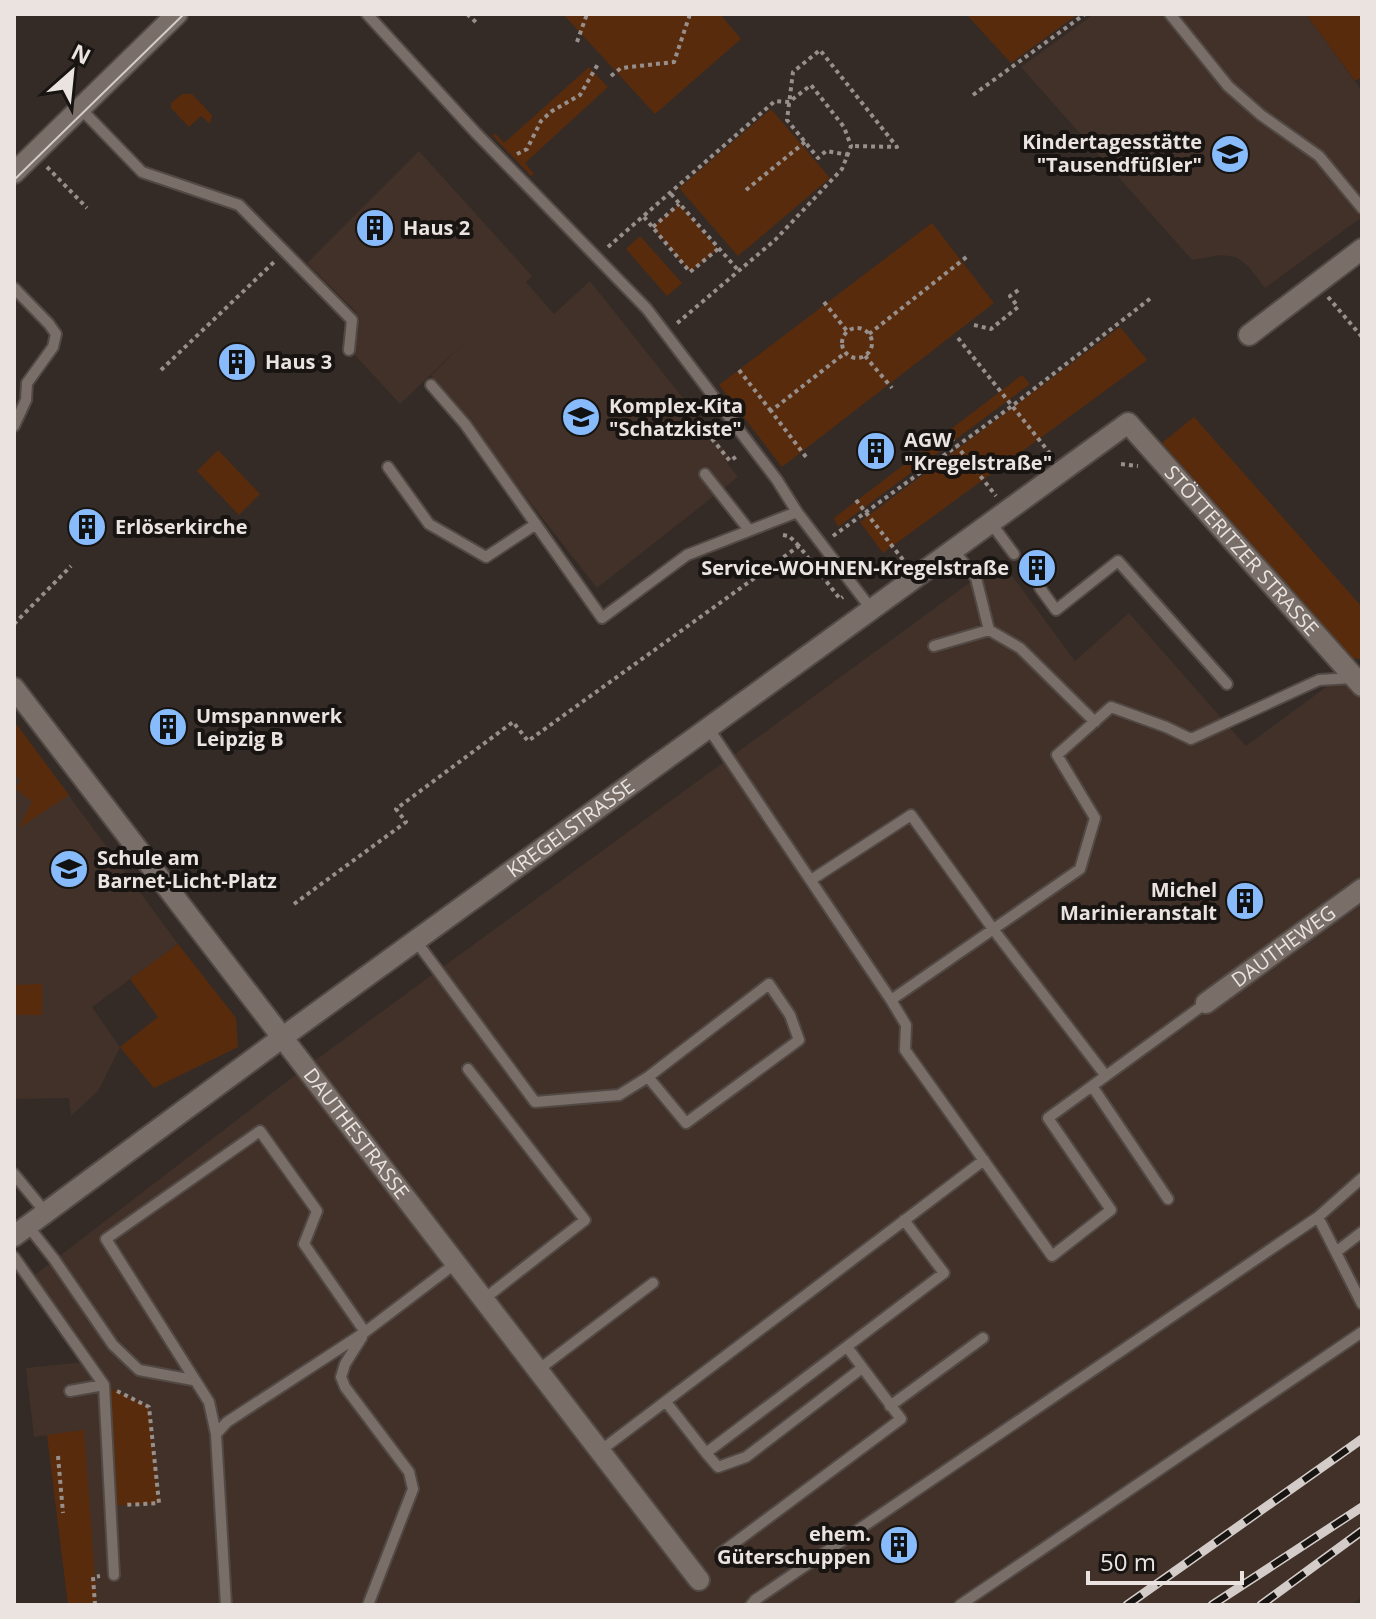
<svg xmlns="http://www.w3.org/2000/svg" width="1376" height="1619" font-family="'Open Sans',sans-serif">
<style>
.built{fill:#413129}
.green{fill:#592b0d}
.lines{fill:none;stroke-linecap:round;stroke-linejoin:round}
.service-casing{stroke:#524945;stroke-width:14}
.minor-casing{stroke:#524945;stroke-width:24}
.tertiary-casing{stroke:#524945;stroke-width:24}
.secondary-casing{stroke:#524945;stroke-width:24}
.path{stroke:#978f8b;stroke-width:4;stroke-dasharray:4 4;stroke-linecap:butt}
.service{stroke:#796e68;stroke-width:10}
.minor{stroke:#796e68;stroke-width:20}
.tertiary{stroke:#796e68;stroke-width:20}
.secondary{stroke:#796e68;stroke-width:20}
.tram{stroke:#d3ccc9;stroke-width:2}
.rail-casing{stroke:#d3ccc9;stroke-width:9}
.rail{stroke:#181412;stroke-width:6;stroke-dasharray:18;stroke-linecap:butt}
.labels{text-anchor:middle;stroke-width:8;stroke-linejoin:round;paint-order:stroke}
.poi-label{font-size:20px;font-weight:bold;fill:#eae3e0;stroke:#181412;text-anchor:start}
.street-label{font-size:20px;fill:#eae3e0;stroke:#181412}
</style>
<rect width="100%" height="100%" fill="#342b26"/>
<!-- built -->
<path class="built" d="M1094 14H1306L1362 91V217L1265 288 1248 266 1236 257 1221 255 1192 260 1021 67Z
M419 151 532 276 526 282 554 314 590 281 732 460 727 463 738 477 597 588 431 376 466 341 400 404 354 354 356 312 307 263Z
M1002 562 1075 661 1129 613 1246 746 1337 679 1362 686V1597L1351 1605H95L79 1431 34 1437 26 1368 84 1362 23 1284 306 1067 976 578Z
M14 721 178 944 92 1007 120 1047 98 1091 71 1116 69 1098 14 1099Z"/>
<!-- green -->
<path class="green" d="M563 14H720L741 39 655 114Z
M966 14H1078L1011 63Z
M1306 14H1362V77L1355 81Z
M589 67 608 87 525 163 534 174 531 176 493 136 495 133 504 143Z
M182 94H192L212 115 210 124 201 116 189 127 171 108V103Z
M771 109 830 178 738 256 679 188Z
M679 204 718 249 690 272 653 227Z
M932 223 994 303 782 467 719 385Z
M640 236 682 283 667 296 626 249Z
M1120 327 1147 360 883 553 860 522Z
M1022 375 1030 384 838 527 834 518Z
M1194 417 1362 607V656L1359 659 1352 658 1162 443Z
M218 450 260 494 239 515 197 471Z
M14 721 69 795 19 828 32 802 15 788 21 780 14 775Z
M178 944 236 1018 238 1047 154 1088 120 1047 158 1017 130 979Z
M42 984V1015H14V985Z
M104 1385 149 1407 159 1503 109 1506Z
M84 1430 97 1605H68L47 1435Z"/>
<g class="lines">
<defs>
<path id="service" d="M367 14 476 133 647 309 777 480 797 512 872 610
M1170 14 1228 86 1261 115 1319 156 1362 208
M80 108 142 172 239 205 352 320 349 350
M14 288 49 324 56 334 53 347 27 383 26 400 14 426
M431 385 465 424 602 618 687 555 797 512
M388 467 429 524 486 557 536 524
M705 474 749 530
M991 523 1014 554
M953 550 976 578 989 630
M1040 588 1056 610 1118 561 1227 684
M934 646 989 630 1020 648 1095 722
M709 729 891 1000 906 1025 905 1050 1052 1256 1111 1210 1048 1118 1206 1003
M811 880 911 815 993 929 1106 1076
M416 941 535 1102 619 1095 648 1077 769 984 790 1015 799 1040 686 1123 648 1077
M891 1000 1080 869 1095 818 1057 755 1111 707 1166 727 1191 739 1319 680 1352 678
M468 1069 585 1220 484 1299
M1092 1086 1168 1199
M14 1174 46 1213
M1318 1217 1362 1304
M28 1226 54 1259 113 1345 139 1370 193 1380
M1336 1252 1362 1232
M14 1257 104 1385 114 1575
M362 1337 345 1364 341 1377 345 1387 409 1472 413 1489 368 1605
M538 1370 653 1283
M70 1391 104 1385
M666 1402 706 1453 944 1273 904 1220
M890 1406 983 1338
M216 1434 209 1402 106 1239 260 1131 317 1211 304 1244 365 1332
M600 1451 984 1160
M706 1453 718 1467 746 1457 862 1368
M721 1553 901 1419 847 1347
M226 1605 216 1434 227 1422 365 1332 456 1263
M751 1605 755 1600 1318 1217 1362 1178
M960 1605 1362 1332"/>
<g id="minor">
<path id="s1" d="M14 688 699 1580"/>
<path id="s2" d="M1206 1003 1362 889"/>
<path id="s3" d="M14 1236 283 1037 1128 423 1362 686"/>
</g>
<path id="tertiary" d="M1249 335 1362 249"/>
<path id="secondary" d="M14 173 177 14"/>
</defs>
<!-- service casing -->
<use href="#service" class="service-casing"/>
<!-- minor casing -->
<use href="#minor" class="minor-casing"/>
<!-- tertiary casing -->
<use href="#tertiary" class="tertiary-casing"/>
<!-- secondary casing -->
<use href="#secondary" class="secondary-casing"/>
<!-- path -->
<path class="path" d="M467 14 478 24
M577 42 587 14
M611 76 621 68 674 62 690 14
M973 95 1085 14
M517 154 527 149 541 121 552 111 580 95 598 64
M849 155 826 151 818 158 787 120 793 72 820 50 897 147 851 146
M47 167 87 208
M746 190 805 142
M671 194 738 270
M644 217 690 272 718 249
M653 227 679 204
M608 247 775 101 789 102 811 85 844 127 851 146 842 169 775 240 675 325
M1328 297 1362 337
M824 302 847 331
M974 325 991 329 1018 307 1010 296 1020 289
M842 343a15 15 0 1 1 30 0a15 15 0 1 1-30 0Z
M869 334 969 255
M958 338 1052 456
M865 356 892 388
M161 370 274 262
M739 370 771 411
M701 431 704 429 730 461 737 456 736 454
M946 432 996 496
M806 457 771 411 845 353
M1121 464 1138 466
M856 500 904 561
M783 535 789 536 799 546
M833 536 1012 406 1151 298
M14 624 71 566
M294 904 406 822 396 809 513 722 528 741 799 546 840 599 843 597
M117 1391 149 1407 159 1503 125 1505
M58 1456 63 1513
M95 1605 93 1577 100 1576"/>
<!-- service -->
<use href="#service" class="service"/>
<!-- minor -->
<use href="#minor" class="minor"/>
<!-- tertiary -->
<use href="#tertiary" class="tertiary"/>
<!-- secondary -->
<use href="#secondary" class="secondary"/>
<!-- tram -->
<path class="tram" d="M14 180 184 14"/>
<defs>
<path id="rail" d="M1127 1605 1362 1439
M1212 1605 1362 1507
M1261 1605 1362 1531"/>
</defs>
<!-- rail casing -->
<use href="#rail" class="rail-casing"/>
<!-- rail -->
<use href="#rail" class="rail"/>
</g>
<!-- icons -->
<defs>
<symbol id="school-disc" viewBox="-11 -11 22 22"><circle r="9.5" fill="#87bbfb" stroke="#181412"/><path d="M0-5L7-2L0 1L-7-2ZM-4 1L0 2.5L4 1V4Q0 6-4 4Z" fill="#111"/></symbol>
<symbol id="building-disc" viewBox="-11 -11 22 22"><circle r="9.5" fill="#87bbfb" stroke="#181412"/><path d="M-4-6H4V6H1V3H-1V6H-4ZM-2.5-4.3h1.7v1.8h-1.7ZM.8-4.3h1.7v1.8H.8ZM-2.5-1h1.7V.8h-1.7ZM.8-1h1.7V.8H.8Z" fill="#111"/></symbol>
</defs>
<g fill-rule="evenodd">
<use href="#school-disc" x="1208" y="132" width="44" height="44"/>
<use href="#building-disc" x="353" y="206" width="44" height="44"/>
<use href="#building-disc" x="215" y="340" width="44" height="44"/>
<use href="#school-disc" x="559" y="395" width="44" height="44"/>
<use href="#building-disc" x="854" y="429" width="44" height="44"/>
<use href="#building-disc" x="65" y="505" width="44" height="44"/>
<use href="#building-disc" x="1015" y="546" width="44" height="44"/>
<use href="#building-disc" x="146" y="705" width="44" height="44"/>
<use href="#school-disc" x="47" y="847" width="44" height="44"/>
<use href="#building-disc" x="1223" y="879" width="44" height="44"/>
<use href="#building-disc" x="877" y="1523" width="44" height="44"/>
</g>
<g class="labels">
<!-- poi labels -->
<g class="poi-label">
<text x="1202" y="149" text-anchor="end">Kindertagesstätte<tspan x="1202" dy="23">"Tausendfüßler"</tspan></text>
<text x="403" y="235">Haus 2</text>
<text x="265" y="369">Haus 3</text>
<text x="609" y="413">Komplex-Kita<tspan x="609" dy="23">"Schatzkiste"</tspan></text>
<text x="904" y="447">AGW<tspan x="904" dy="23">"Kregelstraße"</tspan></text>
<text x="115" y="534">Erlöserkirche</text>
<text x="1009" y="575" text-anchor="end">Service-WOHNEN-Kregelstraße</text>
<text x="196" y="723">Umspannwerk<tspan x="196" dy="23">Leipzig B</tspan></text>
<text x="97" y="865">Schule am<tspan x="97" dy="23">Barnet-Licht-Platz</tspan></text>
<text x="1217" y="897" text-anchor="end">Michel<tspan x="1217" dy="23">Marinieranstalt</tspan></text>
<text x="871" y="1541" text-anchor="end">ehem.<tspan x="871" dy="23">Güterschuppen</tspan></text>
</g>
<!-- street labels -->
<g class="street-label">
<text dy="7" stroke="none"><textPath href="#s3" startOffset="1550">STÖTTERITZER STRASSE</textPath></text>
<text dy="7" stroke="none"><textPath href="#s3" startOffset="690">KREGELSTRASSE</textPath></text>
<text dy="7" stroke="none"><textPath href="#s2" startOffset="96">DAUTHEWEG</textPath></text>
<text dy="7" stroke="none"><textPath href="#s1" startOffset="562">DAUTHESTRASSE</textPath></text>
</g>
</g>
<!-- border -->
<rect width="1376" height="1619" fill="none" stroke="#eae3e0" stroke-width="32"/>
<!-- north arrow -->
<g transform="translate(72 72) rotate(27)" stroke="#181412" stroke-width="6" paint-order="stroke">
<path d="M0-6L14 30L0 20L-14 30Z" fill="#eae3e0"/>
<text y="-12" font-size="22" font-weight="bold" text-anchor="middle" fill="#eae3e0">N</text>
</g>
<!-- scale -->
<path d="M1088 1571v12h154v-12" fill="none" stroke="#eae3e0" stroke-width="4"/>
<text x="1100" y="1571" font-size="24" fill="#eae3e0" stroke="#181412" stroke-width="6" paint-order="stroke">50 m</text>
</svg>
